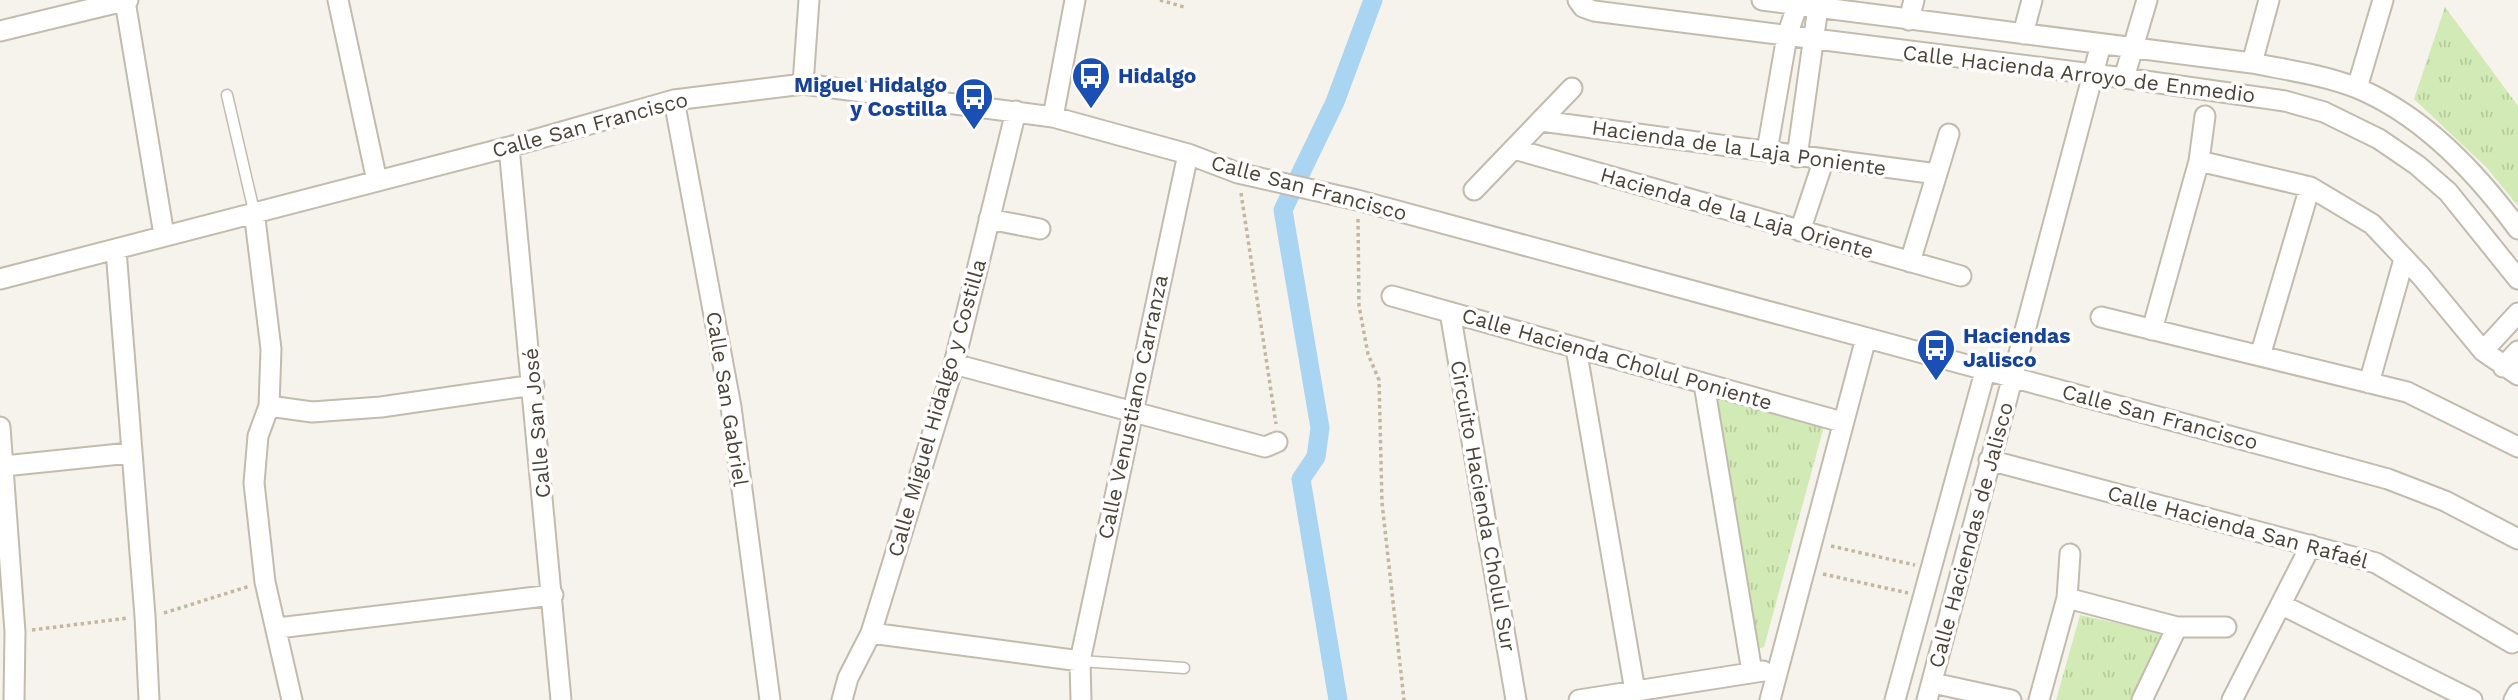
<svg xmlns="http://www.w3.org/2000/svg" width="2518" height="700" font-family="'Work Sans',sans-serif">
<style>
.grass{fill:url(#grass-tufts)}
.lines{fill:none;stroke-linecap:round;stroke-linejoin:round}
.canal{stroke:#a9d4f2;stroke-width:19}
.lane-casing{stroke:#c2bbae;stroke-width:13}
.street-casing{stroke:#c2bbae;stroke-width:23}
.path{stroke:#c4b79f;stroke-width:3.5;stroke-dasharray:3.5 3.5;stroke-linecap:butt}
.lane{stroke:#fff;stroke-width:10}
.street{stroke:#fff;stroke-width:19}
.labels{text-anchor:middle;stroke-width:7;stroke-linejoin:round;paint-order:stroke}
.street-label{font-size:21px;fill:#4b4439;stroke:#fff}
.transit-label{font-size:21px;font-weight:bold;fill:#164399;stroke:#fff;text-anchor:start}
</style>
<defs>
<pattern id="grass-tufts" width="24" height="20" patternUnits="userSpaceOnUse" patternTransform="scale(1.75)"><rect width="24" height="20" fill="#d2eab5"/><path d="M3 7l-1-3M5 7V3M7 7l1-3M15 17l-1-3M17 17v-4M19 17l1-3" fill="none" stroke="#b6ca9c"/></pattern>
</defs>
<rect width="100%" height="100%" fill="#f6f3ec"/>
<!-- grass -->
<path class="grass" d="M2445 7 2518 106V206L2487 168 2414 99Z
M1728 397 1824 426 1764 647 1755 650 1716 400Z
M2080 615 2166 634 2134 700H2056Z"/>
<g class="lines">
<!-- canal -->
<path class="canal" d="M1338 700 1301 479 1316 457 1320 428 1283 210 1335 102 1373 0"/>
<defs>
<path id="lane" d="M227 95 254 211
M1080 661 1184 668"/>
<path id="street" d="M338 0 377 181
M1578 0 1583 7 1594 11 2124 78 2285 101 2324 112 2379 139 2417 165 2448 192 2518 279
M1762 0 2252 63C2287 70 2324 75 2357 88 2422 115 2477 173 2518 229
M125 1 164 235
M1909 20 1914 0
M0 31 128 0
M2023 34 2032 0
M2252 63 2269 0
M2124 78 2147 0
M803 84 809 0
M2357 88 2383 0
M674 100 731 407 770 700
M1053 117 1075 0
M1541 121 1937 174
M509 147 561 700
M1514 149 1961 276
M1767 151 1787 36 1799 0
M1797 157 1818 7
M2199 161 2310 187 2372 224 2421 276 2483 351 2518 375
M1474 190 1572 88
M254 211 271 349 269 406 258 436 254 483 265 582 292 700
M989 219 1040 229
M1800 231 1824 159
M116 250 145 616 149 700
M1910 262 1949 134
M0 279 509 147 674 100 803 84 1053 117 1188 154 1238 173 1357 200 2388 479 2445 501 2518 539
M1392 296 1842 422
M1450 312 1516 700
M2101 317 2407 392 2518 447
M2152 330 2199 161 2205 116
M1576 348 1635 691
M2483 351 2518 313
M2260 356 2310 187
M954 364 1265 447 1277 442
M2503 367 2518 351
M2369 383 2404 259
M1704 384 1752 672
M269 406 312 412 381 407 534 385
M0 427 15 632 14 700
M1989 460 2376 563 2512 643
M4 466 130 453
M2067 598 2177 627 2142 700
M2282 605 2472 700
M2177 627H2226
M278 628 553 595
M871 633 1080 661
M1933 683 2011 700
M842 700 848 678 871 633 954 364 1016 111
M1081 700 1080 661 1188 154
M1579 700 1763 671
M1770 700 1866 338
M1895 700 1986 368
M1927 700 2101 44
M2039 700 2067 598 2070 554
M2232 700 2311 545
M2514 700 2518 693"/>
</defs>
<!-- lane casing -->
<use href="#lane" class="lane-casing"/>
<!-- street casing -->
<use href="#street" class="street-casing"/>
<!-- path -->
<path class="path" d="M1160 0 1184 7
M1241 193 1276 424
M1358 219 1359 306 1368 354 1379 380 1382 503 1404 700
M1831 546 1915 565
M1823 574 1908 593
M164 613 250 586
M32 630 128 618"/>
<!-- lane -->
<use href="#lane" class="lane"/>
<!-- street -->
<use href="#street" class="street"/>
</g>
<!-- icons -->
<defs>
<symbol id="bus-pin" viewBox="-11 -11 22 30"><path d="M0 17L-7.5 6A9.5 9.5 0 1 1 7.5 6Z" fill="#1a4fb4" stroke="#fff"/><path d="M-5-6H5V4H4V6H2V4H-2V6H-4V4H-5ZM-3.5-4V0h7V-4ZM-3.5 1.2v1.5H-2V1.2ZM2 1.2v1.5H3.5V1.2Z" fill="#fff"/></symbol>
</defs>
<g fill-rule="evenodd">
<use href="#bus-pin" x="1069" y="54" width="44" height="60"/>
<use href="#bus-pin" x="952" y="75" width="44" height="60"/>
<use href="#bus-pin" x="1914" y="326" width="44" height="60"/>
</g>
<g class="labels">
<!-- street labels -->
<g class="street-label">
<text transform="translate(2079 74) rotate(7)" y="7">Calle Hacienda Arroyo de Enmedio</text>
<text transform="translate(590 125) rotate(-15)" y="7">Calle San Francisco</text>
<text transform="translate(1739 148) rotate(8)" y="7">Hacienda de la Laja Poniente</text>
<text transform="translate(1309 188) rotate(15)" y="7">Calle San Francisco</text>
<text transform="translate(1737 213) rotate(16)" y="7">Hacienda de la Laja Oriente</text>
<text transform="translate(1617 359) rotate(16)" y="7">Calle Hacienda Cholul Poniente</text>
<text transform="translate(727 399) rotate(81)" y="7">Calle San Gabriel</text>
<text transform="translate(1133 407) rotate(-78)" y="7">Calle Venustiano Carranza</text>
<text transform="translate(937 408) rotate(-74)" y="7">Calle Miguel Hidalgo y Costilla</text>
<text transform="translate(2160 417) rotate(15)" y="7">Calle San Francisco</text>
<text transform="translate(537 423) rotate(-95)" y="7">Calle San José</text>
<text transform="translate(1483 506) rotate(80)" y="7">Circuito Hacienda Cholul Sur</text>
<text transform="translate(2238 527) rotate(15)" y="7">Calle Hacienda San Rafaél</text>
<text transform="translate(1971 535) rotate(-75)" y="7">Calle Haciendas de Jalisco</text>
</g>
<!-- transit labels -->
<g class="transit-label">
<text x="1118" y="83">Hidalgo</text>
<text x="947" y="92" text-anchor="end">Miguel Hidalgo<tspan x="947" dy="24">y Costilla</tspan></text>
<text x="1963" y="343">Haciendas<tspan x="1963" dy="24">Jalisco</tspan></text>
</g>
</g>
</svg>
